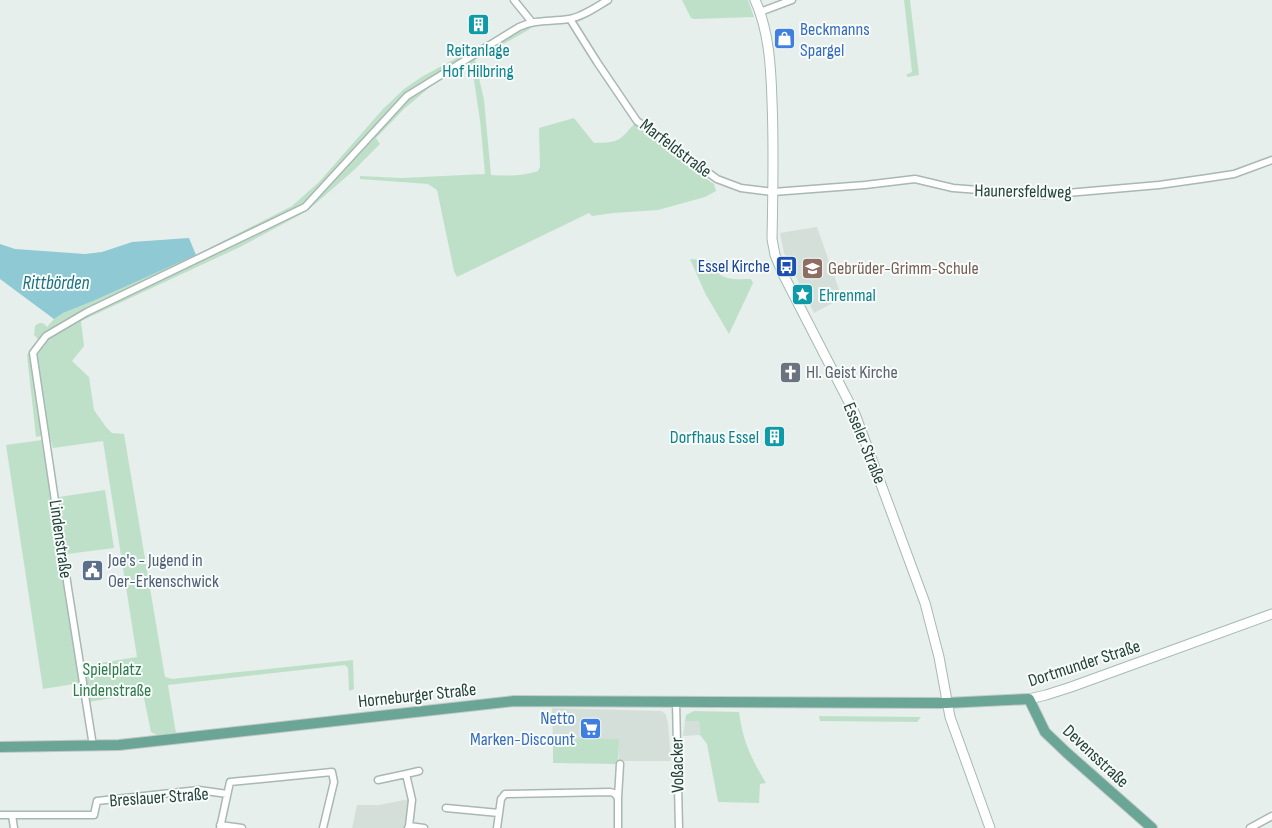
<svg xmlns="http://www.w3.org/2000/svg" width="1272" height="828" font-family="'Sofia Sans Condensed',sans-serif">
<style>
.built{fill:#d4dfda}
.green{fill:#bfe0c8}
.water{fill:#8ec9d4}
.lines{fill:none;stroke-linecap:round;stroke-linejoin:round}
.street-casing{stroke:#a8b8b2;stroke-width:9}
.secondary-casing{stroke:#a4bbb3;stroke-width:11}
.primary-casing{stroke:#c2cac8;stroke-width:12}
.street{stroke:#fff;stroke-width:6}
.secondary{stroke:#fff;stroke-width:9}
.primary{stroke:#6aa596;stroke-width:10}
.labels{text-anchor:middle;stroke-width:4;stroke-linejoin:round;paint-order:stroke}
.shop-label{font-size:18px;fill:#366cbe;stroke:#f7fbf9;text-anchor:start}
.culture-label{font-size:18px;fill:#0d838f;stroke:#f7fbf9}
.street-label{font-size:18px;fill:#24423a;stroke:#f7fbf9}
.transit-label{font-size:18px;fill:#164399;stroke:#f7fbf9;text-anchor:end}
.education-label{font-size:18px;fill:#785e54;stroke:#f7fbf9;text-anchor:start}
.worship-label{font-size:18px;fill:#5b616d;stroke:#f7fbf9;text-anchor:start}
.service-label{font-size:18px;fill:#4e5e75;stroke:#f7fbf9;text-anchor:start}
.park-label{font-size:18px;fill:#2d7a4b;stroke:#f7fbf9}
.water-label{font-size:19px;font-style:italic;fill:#1c6f80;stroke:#f7fbf9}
</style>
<rect width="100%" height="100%" fill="#e6efeb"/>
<!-- built -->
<path class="built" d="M817 227 842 298 814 313 784 253 780 233Z
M552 708 662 711 666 715 668 723 671 761H619L618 739H553Z
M685 721H699L700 735 683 736Z
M409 799 405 828H352L357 805H379Z"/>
<!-- green -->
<path class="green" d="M682 0H748L754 17 694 19 691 18Z
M904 0H910L919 75 908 77 906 75 912 72Z
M526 21 530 29 475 60 484 100 491 175C508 176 523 176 538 171L540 167 539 128 574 118 594 143C620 142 618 142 635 123L692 167 693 171 696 172 714 184 716 191 705 197 658 210 613 213 592 216 589 213 457 277 454 271 437 190 428 184 360 179V176L401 178 485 174 480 120 473 74 469 63 436 82 404 109 376 138 380 144 353 171 307 211 240 247 81 321 84 346 72 361 89 377 94 410 106 427 112 433 124 434 165 677 172 679 353 660 354 689 349 691 348 668 345 665 168 685 176 733 157 735 151 732 143 693 88 702 81 666 137 657 103 441 53 448 49 434 36 437 27 355 38 339 34 335 35 326C39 322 44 322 47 327L54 319 63 313 192 257 292 206 319 182 383 109 404 89 423 76Z
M690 259 725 262 718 267 717 272C725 281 740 279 751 279L753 283 729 334 705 293Z
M42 440 80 683 43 689 6 445Z
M105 490 114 548 67 554 59 497Z
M694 711 739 712C743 742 751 758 766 783L760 784 759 803 718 802 707 744 700 735 699 721H685L686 715Z
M819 716 921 717 917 722 820 721Z
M553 739H619L618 764 553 763Z"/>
<!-- water -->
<path class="water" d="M189 238 196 255 95 300 63 313 54 319 0 279V244L15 249 85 254 102 252 132 242Z"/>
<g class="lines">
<defs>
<path id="street" d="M514 0 531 21
M760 12 792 0
M570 19 597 62 637 121 717 179 741 188 773 192 865 185 915 179 953 188 1044 195 1159 185 1208 178 1234 174 1272 160
M676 702 679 828
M93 746 68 588 33 353 46 336 87 312 305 207 407 96 519 27C537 19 549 22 569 19 582 17 596 7 608 0
M406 774 419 771
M378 780 406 774 412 800 409 826
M618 798 620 764
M446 808 499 813
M0 815H12
M220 825 242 828
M14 828 12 815H94L97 801 199 790 227 794
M220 828 230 782 332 772 334 782 323 828
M408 828 409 826 424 828
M497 828 501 799 505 794 610 792 614 793 618 798V828
M1250 828 1272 816"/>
<path id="secondary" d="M755 0C769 31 771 67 772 101 774 147 773 193 772 239L775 255 784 276 855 414 925 603 939 657 950 717 990 828
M1029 699 1046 695 1071 687 1272 614"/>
<path id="primary" d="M0 747 119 745 514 701 946 703 1029 699 1045 732 1067 753 1152 828"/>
</defs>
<!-- street casing -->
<use href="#street" class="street-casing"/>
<!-- secondary casing -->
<use href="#secondary" class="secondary-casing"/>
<!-- primary casing -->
<use href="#primary" class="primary-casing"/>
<!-- street -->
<use href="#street" class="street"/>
<!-- secondary -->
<use href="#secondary" class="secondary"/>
<!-- primary -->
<use href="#primary" class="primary"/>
</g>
<!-- icons -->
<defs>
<symbol id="building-square" viewBox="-11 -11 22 22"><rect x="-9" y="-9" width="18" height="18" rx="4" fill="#0f9aa8" stroke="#f7fbf9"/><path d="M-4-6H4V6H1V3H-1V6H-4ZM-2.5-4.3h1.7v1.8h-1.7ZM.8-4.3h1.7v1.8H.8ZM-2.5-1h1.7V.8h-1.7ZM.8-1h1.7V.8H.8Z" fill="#fff"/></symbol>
<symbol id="shop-square" viewBox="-11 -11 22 22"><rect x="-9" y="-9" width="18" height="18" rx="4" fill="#3f7fe0" stroke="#f7fbf9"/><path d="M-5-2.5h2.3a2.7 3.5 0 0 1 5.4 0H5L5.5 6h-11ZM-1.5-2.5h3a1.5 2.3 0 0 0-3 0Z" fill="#fff"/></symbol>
<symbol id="bus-square" viewBox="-11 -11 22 22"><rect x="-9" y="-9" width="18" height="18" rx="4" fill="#1a4fb4" stroke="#f7fbf9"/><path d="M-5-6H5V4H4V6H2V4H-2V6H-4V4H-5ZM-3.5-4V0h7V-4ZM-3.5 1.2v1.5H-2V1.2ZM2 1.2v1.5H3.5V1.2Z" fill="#fff"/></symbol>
<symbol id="school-square" viewBox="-11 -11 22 22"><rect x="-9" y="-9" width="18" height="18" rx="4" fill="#8d6e63" stroke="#f7fbf9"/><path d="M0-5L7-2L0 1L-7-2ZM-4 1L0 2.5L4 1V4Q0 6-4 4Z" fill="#fff"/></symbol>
<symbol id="sight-square" viewBox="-11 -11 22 22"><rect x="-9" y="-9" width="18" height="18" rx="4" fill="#0f9aa8" stroke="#f7fbf9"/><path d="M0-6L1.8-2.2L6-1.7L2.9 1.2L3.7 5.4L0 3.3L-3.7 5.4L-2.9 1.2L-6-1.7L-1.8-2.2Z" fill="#fff"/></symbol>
<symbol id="church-square" viewBox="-11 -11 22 22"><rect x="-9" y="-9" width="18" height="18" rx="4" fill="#6b7280" stroke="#f7fbf9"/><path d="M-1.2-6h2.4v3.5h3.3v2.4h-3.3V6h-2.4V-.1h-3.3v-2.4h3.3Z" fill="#fff"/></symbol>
<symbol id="civic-square" viewBox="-11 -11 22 22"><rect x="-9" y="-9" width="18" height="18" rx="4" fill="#5c6f8a" stroke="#f7fbf9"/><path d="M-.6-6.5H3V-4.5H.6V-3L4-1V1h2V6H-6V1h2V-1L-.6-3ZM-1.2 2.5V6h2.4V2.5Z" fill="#fff"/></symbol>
<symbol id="supermarket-square" viewBox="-11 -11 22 22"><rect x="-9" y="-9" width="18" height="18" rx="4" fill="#3f7fe0" stroke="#f7fbf9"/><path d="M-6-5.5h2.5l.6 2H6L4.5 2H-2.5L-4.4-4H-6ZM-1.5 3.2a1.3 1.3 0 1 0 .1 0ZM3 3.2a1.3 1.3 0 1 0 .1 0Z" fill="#fff"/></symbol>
</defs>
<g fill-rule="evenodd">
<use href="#building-square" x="466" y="12" width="25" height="25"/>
<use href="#shop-square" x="772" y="26" width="25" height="25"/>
<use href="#bus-square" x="774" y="254" width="25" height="25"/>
<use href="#school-square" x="800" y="256" width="25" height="25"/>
<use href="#sight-square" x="790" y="282" width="25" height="25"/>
<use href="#church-square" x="778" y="360" width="25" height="25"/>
<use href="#building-square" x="762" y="424" width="25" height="25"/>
<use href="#civic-square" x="80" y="558" width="25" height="25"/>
<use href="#supermarket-square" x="578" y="716" width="25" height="25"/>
</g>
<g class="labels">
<!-- shop labels -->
<g class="shop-label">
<text x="800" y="35">Beckmanns<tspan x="800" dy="21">Spargel</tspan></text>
<text x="575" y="724" text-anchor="end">Netto<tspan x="575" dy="21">Marken-Discount</tspan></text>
</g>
<!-- culture labels -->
<g class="culture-label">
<text x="478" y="56">Reitanlage<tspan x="478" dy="21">Hof Hilbring</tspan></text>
<text x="819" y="301" text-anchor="start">Ehrenmal</text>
<text x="759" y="443" text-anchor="end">Dorfhaus Essel</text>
</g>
<!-- street labels -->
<g class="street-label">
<text transform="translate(676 148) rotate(37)" y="6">Marfeldstraße</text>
<text transform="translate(1023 191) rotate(1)" y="6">Haunersfeldweg</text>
<text transform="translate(865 443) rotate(68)" y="6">Esseler Straße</text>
<text transform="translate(61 539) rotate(82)" y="6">Lindenstraße</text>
<text transform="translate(1084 663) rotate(-18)" y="6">Dortmunder Straße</text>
<text transform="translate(417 695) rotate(-6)" y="6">Horneburger Straße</text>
<text transform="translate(1096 756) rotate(43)" y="6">Devensstraße</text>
<text transform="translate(677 765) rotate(-91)" y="6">Voßacker</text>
<text transform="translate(159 797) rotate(-4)" y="6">Breslauer Straße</text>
</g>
<!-- transit labels -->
<g class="transit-label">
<text x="770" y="272">Essel Kirche</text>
</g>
<!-- education labels -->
<g class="education-label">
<text x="828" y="274">Gebrüder-Grimm-Schule</text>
</g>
<!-- worship labels -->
<g class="worship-label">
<text x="806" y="378">Hl. Geist Kirche</text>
</g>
<!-- service labels -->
<g class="service-label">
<text x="108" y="566">Joe's - Jugend in<tspan x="108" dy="21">Oer-Erkenschwick</tspan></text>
</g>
<!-- park labels -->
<g class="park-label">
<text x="112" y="675">Spielplatz<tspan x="112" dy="21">Lindenstraße</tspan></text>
</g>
<!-- water labels -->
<g class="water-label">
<text x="56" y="289">Rittbörden</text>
</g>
</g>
</svg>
